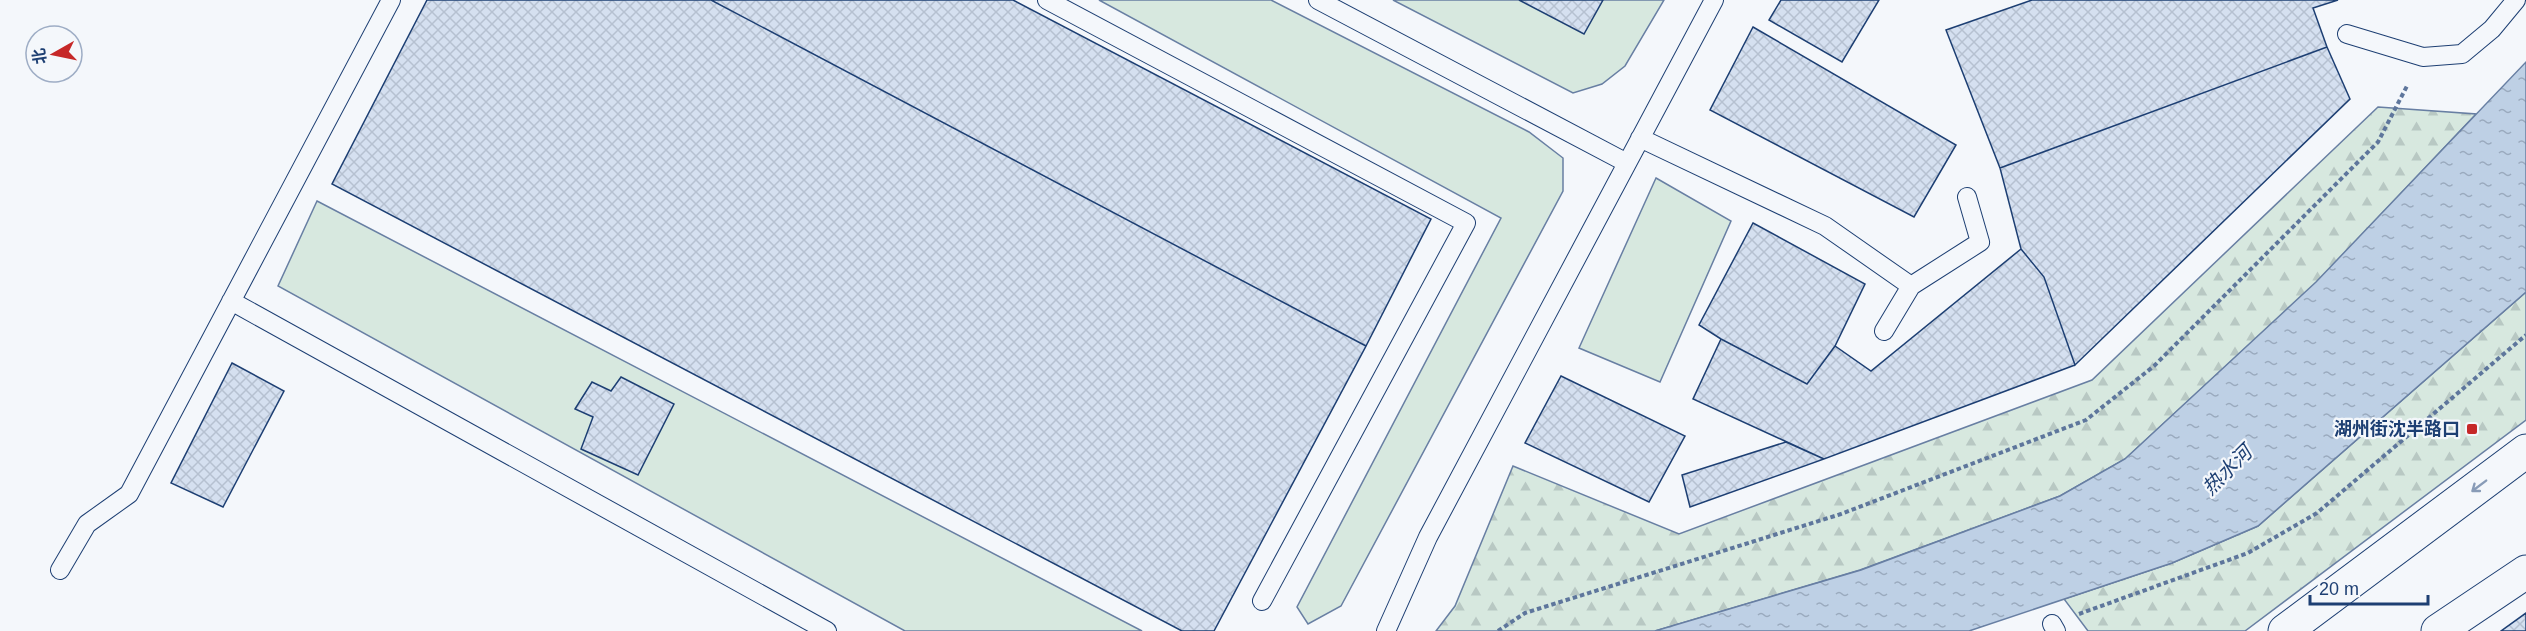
<svg xmlns="http://www.w3.org/2000/svg" width="2526" height="631" font-family="Helvetica,'Noto Sans SC',sans-serif">
<style>
.green{fill:#d7e8df;stroke:#687fa3;stroke-width:1.5}
.forest{fill:url(#forest-firs);stroke:#687fa3;stroke-width:1.5}
.water{fill:url(#water-ripples);stroke:#687fa3;stroke-width:1.5}
.building{fill:url(#building-cross-hatch);stroke:#1d3f73;stroke-width:1.5}
.lines{fill:none;stroke-linecap:round;stroke-linejoin:round}
.service-casing{stroke:#1d3f73;stroke-width:20}
.secondary-casing{stroke:#1d3f73;stroke-width:35}
.path{stroke:#5e769c;stroke-width:4;stroke-dasharray:4.5 3;stroke-linecap:butt}
.service{stroke:#f4f7fb;stroke-width:18}
.secondary{stroke:#f4f7fb;stroke-width:33}
.oneway{stroke:#889bb7}
.poi-dot{fill:#c62828;stroke:#f4f7fb;stroke-width:2}
.labels{text-anchor:middle;stroke-width:4.5;stroke-linejoin:round;paint-order:stroke}
.poi-label{font-size:18px;font-weight:bold;fill:#1d3f73;stroke:#f4f7fb;text-anchor:end}
.water-label{font-size:20px;font-style:italic;fill:#1d3f73;stroke:#f4f7fb}
</style>
<defs>
<pattern id="forest-firs" width="22" height="20" patternUnits="userSpaceOnUse" patternTransform="scale(1.5)"><rect width="22" height="20" fill="#d7e8df"/><path d="M5 1l3.5 6h-7zM16 11l3.5 6h-7z" fill="#b8c8c3"/></pattern>
<pattern id="water-ripples" width="26" height="14" patternUnits="userSpaceOnUse" patternTransform="scale(1.5)"><rect width="26" height="14" fill="#bed0e5"/><path d="M2 4q2-2 4 0t4 0M15 11q2-2 4 0t4 0" fill="none" stroke="#9aaabe"/></pattern>
<pattern id="building-cross-hatch" width="8" height="8" patternUnits="userSpaceOnUse" patternTransform="scale(1.5)"><rect width="8" height="8" fill="#d5e0f0"/><path d="M0 0l8 8M0 8l8-8" fill="none" stroke="#b6c1d1"/></pattern>
</defs>
<rect width="100%" height="100%" fill="#f4f7fb"/>
<!-- green -->
<path class="green" d="M1099 0H1271L1529 132 1563 158V191L1341 606 1308 624 1297 607 1501 218Z
M1393 0H1664L1625 66 1602 84 1573 93Z
M1656 178 1731 221 1660 382 1579 348Z
M317 201 1142 631H905L278 286Z"/>
<!-- forest -->
<path class="forest" d="M2378 107 2476 114 2316 283 2125 459 2060 496 1860 570 1655 631H1436L1455 606 1513 466 1679 534 2092 380Z
M2526 292V420L2245 631H2088L2064 599 2172 563 2258 526Z"/>
<!-- water -->
<path class="water" d="M2526 62V292L2258 526 2172 563 1969 631H1655L1861 570 2060 496 2125 459 2316 282Z"/>
<!-- building -->
<path class="building" d="M427 0H711L1366 346 1214 631H1182L332 184Z
M711 0H1013L1431 219 1366 346Z
M1519 0H1603L1584 34Z
M1781 0H1879L1842 62 1769 20Z
M2032 0H2338L2313 8 2327 47 2000 168 1946 30Z
M1753 27 1956 145 1914 217 1710 110Z
M2327 47 2350 99 2075 365 2044 277 2021 249 2000 168Z
M1753 223 1865 284 1835 346 1807 384 1721 339 1699 325Z
M2021 249 2044 277 2075 365 1824 459 1693 399 1721 339 1807 384 1835 346 1871 371Z
M232 363 284 391 223 507 171 483Z
M1561 376 1685 436 1649 502 1525 443Z
M621 377 674 404 638 475 581 449 593 417 575 409 592 382 611 391Z
M1786 442 1824 459 1690 507 1682 475Z
M2526 613V631H2501Z"/>
<g class="lines">
<defs>
<path id="service" d="M1047 0 1466 223 1262 601
M1318 0 1627 163
M2347 34 2423 57 2462 54 2492 29 2516 0
M1640 138 1825 226 1911 286
M231 301 827 631
M1884 331 1911 286 1980 242 1967 197
M60 570 87 524 129 494 391 0
M2052 624 2056 631
M1386 631 1428 537 1714 0"/>
<path id="secondary" d="M2285 631 2526 451
M2438 631 2526 572"/>
</defs>
<!-- service casing -->
<use href="#service" class="service-casing"/>
<!-- secondary casing -->
<use href="#secondary" class="secondary-casing"/>
<!-- path -->
<path class="path" d="M2079 614 2248 553 2317 513 2526 335
M1498 631 1525 613 1841 514 2086 420 2154 366 2378 142 2408 84"/>
<!-- service -->
<use href="#service" class="service"/>
<!-- secondary -->
<use href="#secondary" class="secondary"/>
</g>
<!-- one-way arrows -->
<defs><path id="oneway-shaft" d="M-6 0H5M1.5-3L5.5 0L1.5 3" fill="none" stroke-width="1.6" stroke-linecap="round" stroke-linejoin="round" transform="scale(1.5)"/></defs>
<use class="oneway" href="#oneway-shaft" transform="translate(2479 486) rotate(143)"/>
<!-- markers -->
<rect class="poi-dot" x="2466" y="423" width="12" height="12" rx="3"/>
<g class="labels">
<!-- poi labels -->
<g class="poi-label">
<text x="2460" y="435">湖州街沈半路口</text>
</g>
<!-- water labels -->
<g class="water-label">
<text transform="translate(2227 470) rotate(-45)" y="7">热水河</text>
</g>
</g>
<!-- north arrow -->
<g transform="translate(54 54) rotate(261)"><circle r="28" fill="#f4f7fb" stroke="#9eadc5" stroke-width="1.5"/>
<path d="M0-4.5L10 22L0 15L-10 22Z" fill="#c62828"/>
<text y="-9" font-size="16" font-weight="bold" text-anchor="middle" fill="#1d3f73">北</text>
</g>
<!-- scale -->
<path d="M2310 595v9h118v-9" fill="none" stroke="#1d3f73" stroke-width="3"/>
<text x="2319" y="595" font-size="18" fill="#1d3f73" stroke="#f4f7fb" stroke-width="4.5" paint-order="stroke">20 m</text>
</svg>
